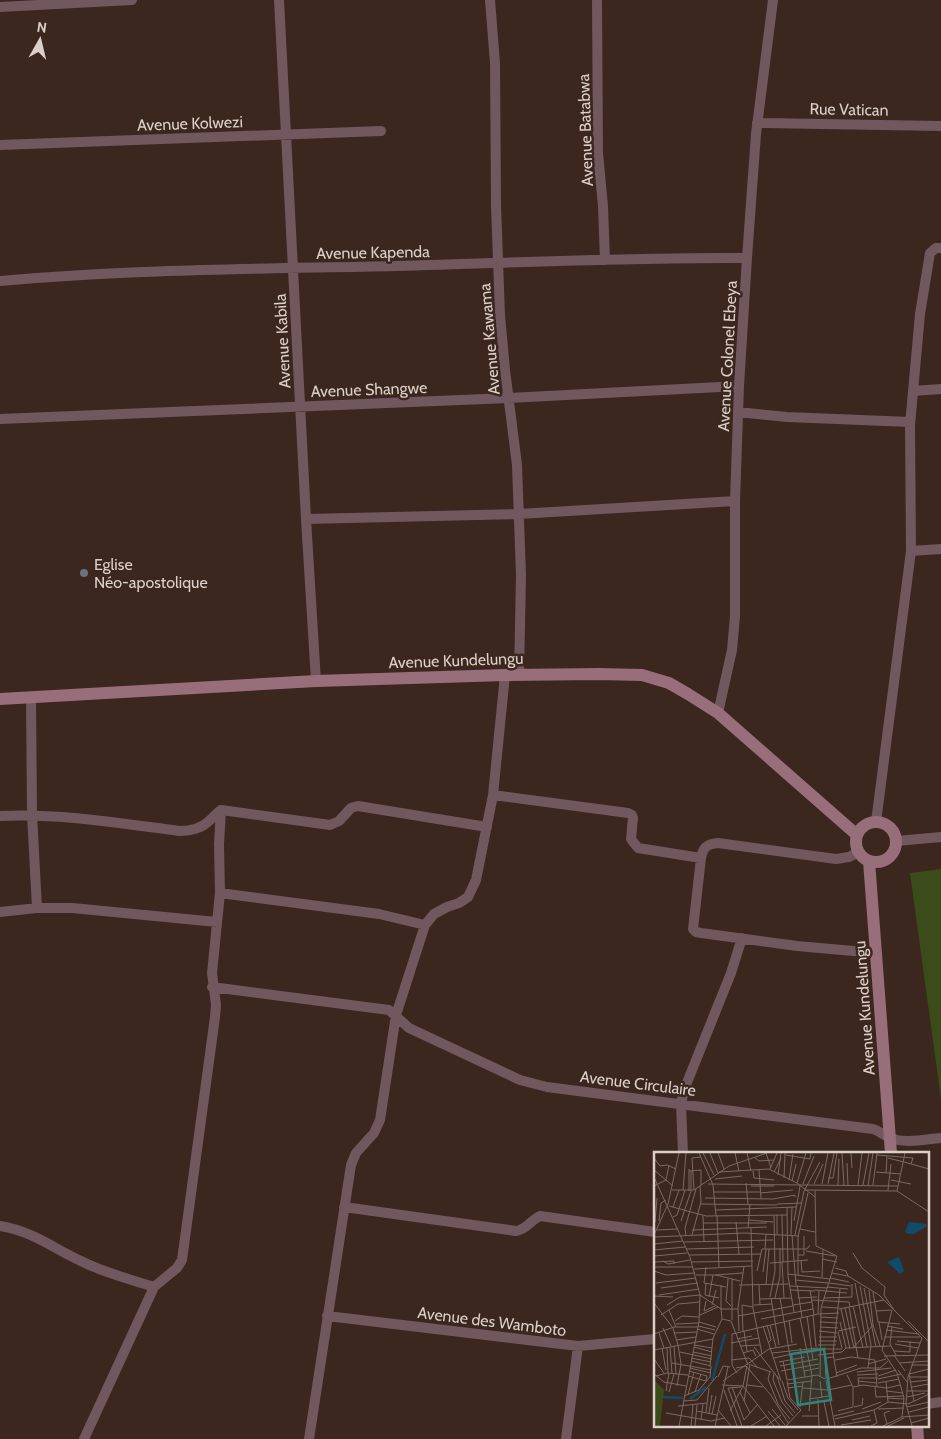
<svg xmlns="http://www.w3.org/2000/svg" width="941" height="1439" font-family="Cabin,sans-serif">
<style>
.green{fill:#3b4c1a}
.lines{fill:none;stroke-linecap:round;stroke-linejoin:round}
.street{stroke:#71575e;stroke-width:10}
.secondary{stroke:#976e79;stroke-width:12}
.worship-dot{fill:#6b7280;stroke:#3b271e;stroke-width:2}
.labels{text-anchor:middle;stroke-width:5;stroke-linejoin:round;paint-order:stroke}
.street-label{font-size:16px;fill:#dccec8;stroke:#3b271e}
.poi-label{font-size:16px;fill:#dccec8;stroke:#3b271e;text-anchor:start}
.inset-river{fill:none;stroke:#104b6b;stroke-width:2.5}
.inset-road{fill:none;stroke:#7b6a62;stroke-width:1}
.view{fill:#2e837c;fill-opacity:0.15;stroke:#2e837c;stroke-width:2.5}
.inset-edge{fill:none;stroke:#dccec8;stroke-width:2.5}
</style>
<rect width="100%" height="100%" fill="#3b271e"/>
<!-- green -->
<path class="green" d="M941 869V1099L910 873Z"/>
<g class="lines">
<!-- street -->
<path class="street" d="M279 0 306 519 316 681
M490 0 495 63 496 205 500 315 505 370 517 465 521 575 519 675
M597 0 598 153 603 206 605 260
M0 7 132 0
M757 123 941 126
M0 145 381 131
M0 281C132 269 264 269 396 266 513 263 630 257 747 258
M913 391 941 389
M738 412 787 417 910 422
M0 419 509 398 739 386
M306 519 519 514 735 501
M911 551 941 549
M31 697 32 814 37 908
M718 713 732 650 735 616V501L739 386 747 258 756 134 773 0
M493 795 628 813 632 815 633 818 631 839 638 848 701 858
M0 816C60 813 119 823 179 831 190 831 201 829 209 821 214 817 216 813 221 810L330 825 339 821 351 808 358 806 487 827
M876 822 911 551 910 425 920 314 930 253 936 248H941
M897 841 941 837
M859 852 849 857 836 859 718 843C706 844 703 848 701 858L693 929 696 932 701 933 797 946 876 953
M220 893 379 914 425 925
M0 912 37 908H72L217 922
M212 987 389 1010 409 1028 520 1080 547 1087 873 1129C880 1131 884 1136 891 1138 905 1144 926 1139 941 1138
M683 1153 681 1104 684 1090 731 973 742 938
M344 1207 516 1231C526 1230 531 1220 540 1216L655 1232
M0 1226C32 1231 53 1248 81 1261 104 1273 130 1279 154 1287
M327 1316 578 1346 655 1339
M927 1404 941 1402
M84 1439 154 1287 177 1268 182 1260 215 1017 216 1005 212 973 220 893 219 844 221 810
M309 1439 351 1165 356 1153 374 1133 380 1120 396 1015 425 925 434 914 447 907 459 903 468 897 476 880 493 795 505 675
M566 1439 578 1346"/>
<!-- secondary -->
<path class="secondary" d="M0 699 316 681 505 675 599 674 642 675 669 683 688 694 718 713 857 835
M856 842a20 20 0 1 1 40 0a20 20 0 1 1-40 0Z
M869 861 891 1153
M917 1425 918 1439"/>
</g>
<!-- markers -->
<circle class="worship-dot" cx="84" cy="573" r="5"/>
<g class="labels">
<!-- street labels -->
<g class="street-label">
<text transform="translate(849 109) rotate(1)" y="6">Rue Vatican</text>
<text transform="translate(190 123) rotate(-2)" y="6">Avenue Kolwezi</text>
<text transform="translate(585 130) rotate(-92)" y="6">Avenue Batabwa</text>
<text transform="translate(373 252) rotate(-1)" y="6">Avenue Kapenda</text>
<text transform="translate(489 339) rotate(-95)" y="6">Avenue Kawama</text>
<text transform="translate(282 341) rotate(-93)" y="6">Avenue Kabila</text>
<text transform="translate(727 356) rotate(-87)" y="6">Avenue Colonel Ebeya</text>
<text transform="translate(369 389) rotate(-2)" y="6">Avenue Shangwe</text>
<text transform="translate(456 660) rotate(-2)" y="6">Avenue Kundelungu</text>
<text transform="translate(864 1008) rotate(-94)" y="6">Avenue Kundelungu</text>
<text transform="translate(638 1083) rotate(7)" y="6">Avenue Circulaire</text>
<text transform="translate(492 1321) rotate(7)" y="6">Avenue des Wamboto</text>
</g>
<!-- poi labels -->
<g class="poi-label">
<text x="94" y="570">Eglise<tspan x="94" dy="18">Néo-apostolique</tspan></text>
</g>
</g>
<!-- overview -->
<g transform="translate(654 1152)">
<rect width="275" height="275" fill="#3b271e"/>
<path d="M0 228 10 238 6 274H0Z" fill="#3b4c1a"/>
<path d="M255 70 272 72 273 74 260 82H255L251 80ZM245 105 250 119 246 122 233 110Z" fill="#104b6b"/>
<path class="inset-river" d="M58 229 71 182M9 245 29 246M36 247 52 235"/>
<path class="inset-road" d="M45 1 59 33 62 64M49 1 60 23M56 1 64 21M64 1 70 17M81 1 85 19M93 1 97 19M112 1 117 16M188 1 190 33M197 1 198 16M132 3 156 7 157 1M223 3 259 6 257 12M100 5 105 9 120 8M0 6 6 14 13 13 22 17M234 6 250 10M250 10 275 17M193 11 194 34M35 17V39M116 17 123 1M0 18 19 34M105 18 107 46M35 19 47 18V33M37 19V39M99 19 100 26 120 28M65 20 115 17 143 31 161 45M120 20 127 6M222 20 247 22M232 21 233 4M124 23 127 1M0 25 36 105 46 143 45 170 25 274M130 26 131 1M174 26H179L183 1M61 27 88 24M135 28 139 2M237 28 257 32M138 29 142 12M92 31 94 52M143 31 152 1M54 32 244 34M149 32 160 4M160 32 169 12M168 32 174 1M174 32 180 1M184 33 185 7M204 33 208 1M209 33 215 1M219 33 223 1M0 34 12 28 15 13M97 34H120M214 34 219 1M18 38H40L75 14 113 1M29 38 32 1M40 38 38 6 47 5M151 38 243 39 275 60M161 38 162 94 183 104M234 38 237 12M243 39 251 1M60 40H106M106 41 139 38M51 46 119 47 141 43V45M47 52 123 53M123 52 148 51M15 54 52 64 133 63M19 55 25 38M133 56 134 124 140 160M62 58 142 55M128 63 129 110M49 64 50 90M63 64 65 115M19 65 23 63 31 38M95 68 119 70M5 69 7 51 12 48M27 69 37 39M140 69 146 34M1 70 3 46M82 70 85 102M49 71H113M94 76 96 52M97 76 99 156 108 202M146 77 161 80M3 78 24 77M38 78 113 75M123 82V63M0 83 14 52 25 1M38 83 47 50 46 34M137 83 138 55M138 83 142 133M141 83 150 39 166 10M32 84 31 76 42 37M0 85 90 81 145 84M30 90 119 88M0 92 29 89M32 97 100 95M111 97 112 82M0 98 31 95M152 99 181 104M199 101 208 116 231 135 230 143 240 158M35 103 107 102M144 103H150V84M0 104 33 101M168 107 183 110M9 109 14 112 36 108M147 109 148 120 166 119M0 110 20 109V112M37 110 99 109M128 110 130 146M116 111 154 108M0 115H39M52 115 50 131 72 135M181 116 192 119 194 124M40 117 98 114M0 119 12 123 41 121M103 119 108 97H153L156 93M109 120 112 97M178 121 194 124 225 143 268 186 254 225 252 252 258 274M134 122 176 127M42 123H62L86 129M61 123 89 121M144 123V85L154 41M168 125 169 97M176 126 195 130M74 127 72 149 77 154M141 128 174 131M2 131 42 126M52 131 51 143 65 146M175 131 197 134M201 131 213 195M67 133V157H84M85 133 135 132M105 133 106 153M112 133 115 97M143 133 148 165M136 134 173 136M206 134 217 193 214 216M173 135 194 137M7 136 44 131M210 136 222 195M136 138 161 139M156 138 160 163M161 138 193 141M219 140 224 170M5 143 45 137M46 143 67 157 68 167M0 144 19 145M55 145 59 123M116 145 121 119 120 63M117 146 125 193M121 146 126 124V96M126 146 140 227M144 146 163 145M170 146 198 145V132M105 147 138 146M158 148 195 150 196 155M52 149 50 159 61 154M0 151 19 176 24 193M13 153 26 145 46 143M58 153 62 138M100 153 118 152M139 153 158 150M199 154 209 196M168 155 185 156M195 155 204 206M191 156 200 196M185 157 230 148M187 157 196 197M15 158 22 175M238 158 228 198 243 221 250 246 248 265M222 159 237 158M164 162 165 139M7 163 24 152 46 150M46 163 64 155M159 163 162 195M84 164 139 154M153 164 159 208M167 165 184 166M146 166 158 223M68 167 77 169 94 213M107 167 159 157M78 168V127M135 168 138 191M21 169 28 164 45 165M254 169 275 190M45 170 62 175M166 170 184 171M186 170 192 196M224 170 246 172M225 170 228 188M22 172 44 171M113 173 117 188 115 190M116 173 122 195M219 173 226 194M44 174 61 178M109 174 127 229M233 174 249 177M238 174 236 192 242 203M166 175 184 176M9 176 17 194M43 177 60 182M232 178 265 182M85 179 84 156 90 114M89 179 88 153 99 155M90 179 93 199M165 179 183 181M184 179 202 175M184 180 188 196M5 181 10 196M20 181 43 180M0 182 20 175H44M165 185H183M230 185H266M83 187 98 184M22 188 42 185M165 189H183M243 189 266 191M77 191 105 186M241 192 264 196M40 193 58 196M164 193H182M20 194 22 222M86 194 106 193M13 195 14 221M16 195 18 221M40 195 58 200M100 195 125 227M200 195 219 173 215 138M8 196 12 218M146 196 151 225M192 196 237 194M164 197H188M0 198 59 187M240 199 256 200V189M26 200 58 207M39 200 58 204M89 201 99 198 102 204M118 201 164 196M164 203 188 200 192 196M240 203 251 219M230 204 275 203M37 206 57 210M120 206 147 200M0 207 10 221M77 208 95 206 104 216M181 208 197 205 221 208 223 235M129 209 133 228M125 210 151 205M18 211 57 218M245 211 275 209M214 212 232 207M97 213 117 220M257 213H275M56 214 59 186 68 167M126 214 164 207M36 216 57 221M82 216 92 214 116 242 135 272M244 218 253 230M35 219 53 224M127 219 165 212M150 219 165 216M116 220 114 227 124 252 136 267M203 220 237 216M83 221 78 213V182L164 162 185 161M120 221 119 228 128 250 139 264M182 221 203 213M0 222 10 230 32 234M255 222 260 249M255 222 275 217M193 223 199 235V255M203 223 224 222M2 224 13 221 34 223M34 224 52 229 53 224M123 224 131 249 141 261M166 224 167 156 183 104M224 224 242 218M64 225 69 214 76 215M183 225 179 201 186 137M256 225H275M172 227 171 206 180 205M173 227 207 216H226L234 209M224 227 247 222M133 228 163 223 171 227M172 228 181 274M69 229 115 197 143 192M128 229 134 246 144 258M133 229 136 246 147 258M166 229 168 246M204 229 223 231M232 230 234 250M256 230 275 228M224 231 245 227M133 232 158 229M68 233 89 234 120 274M93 233 109 235M23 234 27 212 24 193M205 234 204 226H224M78 235 90 268M87 235 74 236 88 274M199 235 209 233 233 236 246 233M221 235 222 245 250 244M258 235 275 232M134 236 149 234M149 236 174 238 198 233M70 238 83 274M12 239 15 221M232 239 249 241M253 239H275M15 240 20 222M41 240 47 222M86 240 96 261M34 243 40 220M30 244 45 238 56 225 57 214 37 209M253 245 271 241M233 246 250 247M155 247 175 244M164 247 165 274M29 249 43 248 63 224M90 249 96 212M170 250 175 274M24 254 53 251M146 255 149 230M200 255 208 253 209 246M253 255 275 250M118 257 131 273M208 257 227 250M224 257 250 256M64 258 77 274M43 259 63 263M76 259 89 234 93 214M114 259 126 274M155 259 158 223M184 259 199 255M52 260 55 236M255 260 275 255M12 261 57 269 71 266M55 261 58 243M58 262 62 244M148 264H164M180 264 200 259M248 265 275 263M47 267 49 252M181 267 220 258 234 250 254 252 275 242M90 268 104 252M198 268 216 264M257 271 275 266M233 272 230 261 236 259M187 273 217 268M37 274 39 253M41 274 43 253M61 274 74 215M97 274 113 264M112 274 127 263M132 274 147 258M217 274 223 271 220 258M229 274 248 265M234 274 250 266"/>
<path class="view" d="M170 197 177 248 144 253 137 202Z"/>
<rect width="275" height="275" class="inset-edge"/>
</g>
<!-- north arrow -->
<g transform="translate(40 40) rotate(8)" stroke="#3b271e" stroke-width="4" paint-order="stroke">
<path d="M0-4L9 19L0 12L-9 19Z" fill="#dccec8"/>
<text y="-8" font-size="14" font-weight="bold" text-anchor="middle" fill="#dccec8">N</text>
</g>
</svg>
